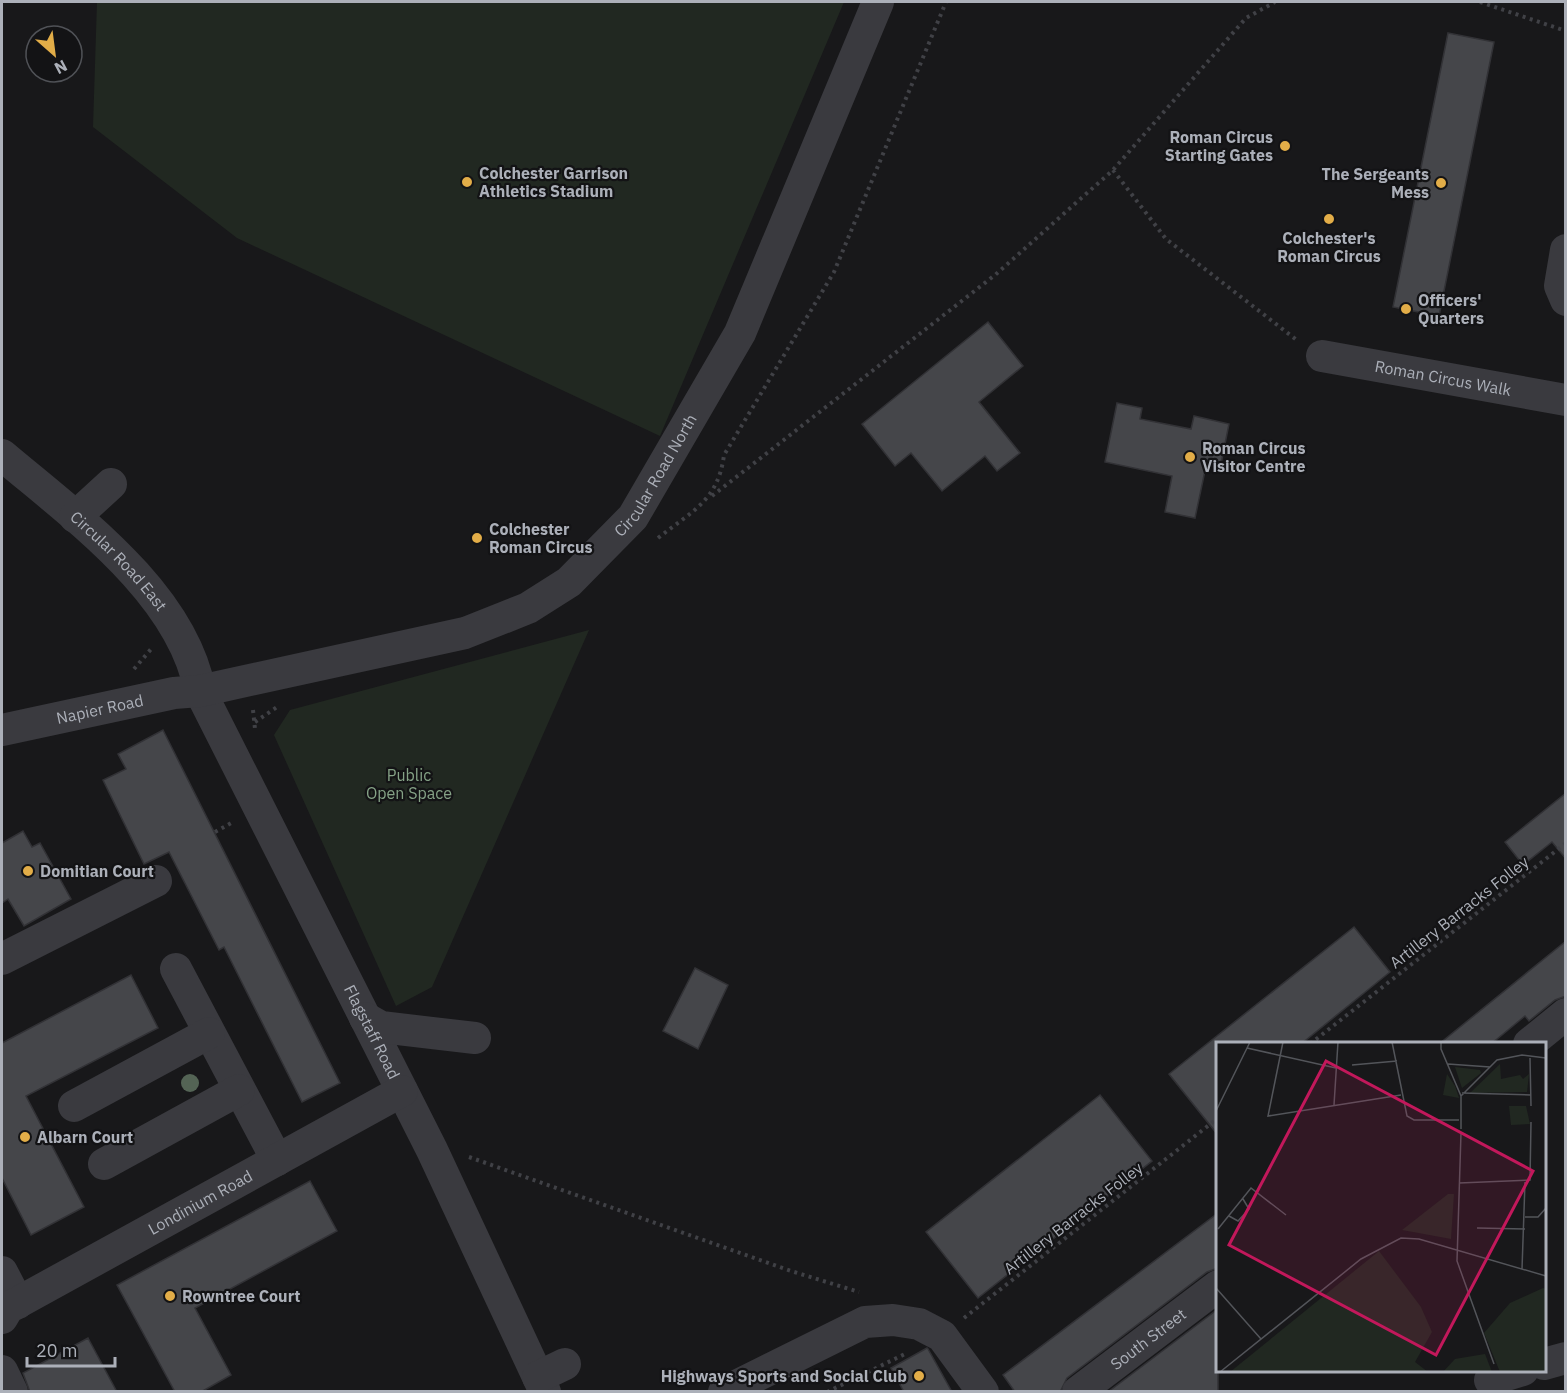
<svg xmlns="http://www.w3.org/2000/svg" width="1567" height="1393" font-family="'IBM Plex Sans',sans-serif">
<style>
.green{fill:#212821}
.building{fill:#45464a;stroke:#323236;stroke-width:1.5}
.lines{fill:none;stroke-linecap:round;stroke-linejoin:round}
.path{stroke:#404146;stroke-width:4;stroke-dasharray:3 4.5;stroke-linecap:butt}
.minor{stroke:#3a3a3f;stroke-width:32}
.tree{fill:#546455}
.poi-dot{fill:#e2ad48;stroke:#131315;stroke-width:2}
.labels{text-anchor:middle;stroke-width:4.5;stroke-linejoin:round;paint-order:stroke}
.poi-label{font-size:16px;font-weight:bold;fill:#acb0b9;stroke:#131315;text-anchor:start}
.street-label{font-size:16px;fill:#acb0b9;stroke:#131315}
.park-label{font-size:16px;fill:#85a286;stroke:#131315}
.inset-road{fill:none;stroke:#53555a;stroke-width:1.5}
.view{fill:#c2185b;fill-opacity:0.15;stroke:#c2185b;stroke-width:3}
.inset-edge{fill:none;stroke:#acb0b9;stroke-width:3}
</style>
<rect width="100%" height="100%" fill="#18181a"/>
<!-- green -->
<path class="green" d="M97 2H844L660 436 237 238 93 127Z
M589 630 432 987 396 1006 274 735 290 710Z"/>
<!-- building -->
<path class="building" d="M1448 33 1494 42 1439 316 1393 307Z
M988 322 1023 366 979 402 1020 453 997 471 985 456 942 491 911 453 895 466 862 424Z
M1117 403 1142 408 1140 419 1191 429 1194 416 1229 424 1220 469 1206 466 1195 518 1165 512 1172 476 1105 462Z
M163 730 340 1083 302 1102 224 947 219 950 169 852 144 864 103 780 126 769 118 754Z
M1566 793V859L1552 842 1523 865 1505 842Z
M23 831 32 847 40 843 71 899 24 926 8 899 2 903V843Z
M1354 927 1390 972 1301 1044H1218V1135L1169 1074Z
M1566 941V996L1555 1000 1529 1021 1525 1016 1491 1044H1439Z
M695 968 728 985 698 1049 663 1031Z
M131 975 158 1028 26 1096 84 1207 31 1235 2 1178V1043Z
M1100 1095 1152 1161 978 1298 926 1232Z
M310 1181 337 1231 195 1308 231 1375 201 1392H175L117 1285Z
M1218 1213V1268L1207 1272 1067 1378 1060 1392H1015L1003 1375Z
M1218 1309V1392H1108Z
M88 1338 117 1392H30L23 1373Z
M927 1348 928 1349 952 1392H904L891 1368Z"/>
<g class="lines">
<!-- path -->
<path class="path" d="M1480 2 1566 31
M1113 170 1166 239 1298 341
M712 496 995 275 1113 170 1246 18 1275 2
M658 538C692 511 718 501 724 455L834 272 946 2
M134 669 152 648
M253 710 255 729
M255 722 277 707
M215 832 233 822
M1310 1044 1566 843
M469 1157 791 1271 859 1292
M964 1318 1218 1118
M827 1392 907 1353"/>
<!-- minor -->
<g class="minor">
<path d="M1566 250 1560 286 1566 300"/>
<path id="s1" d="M1322 356 1566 400"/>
<path id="s2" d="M2 455C74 516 182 593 200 691L432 1150 545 1392"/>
<path d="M75 517 111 484"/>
<path id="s3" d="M2 730 174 693 200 691 465 633 528 608 569 582 633 517 740 333 878 2"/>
<path d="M2 959 156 881"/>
<path d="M176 969 277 1160"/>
<path d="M365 1018 381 1027 475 1038"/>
<path d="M1529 1044 1566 1014"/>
<path d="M74 1106 209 1033"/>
<path d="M104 1164 239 1090"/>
<path d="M2 1272 18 1303"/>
<path id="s4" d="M2 1318 8 1308 402 1091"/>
<path d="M1544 1364 1566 1358"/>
<path d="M2 1371 12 1392"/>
<path d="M538 1377 565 1364"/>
<path d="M1490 1380 1523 1370"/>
<path d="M724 1392 865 1322 893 1320 919 1324 942 1336 983 1392"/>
<path id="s5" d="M1078 1392 1218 1286"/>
</g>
</g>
<!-- trees -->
<circle class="tree" cx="190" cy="1083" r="9"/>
<!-- markers -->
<g class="poi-dot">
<circle cx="1285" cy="146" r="6"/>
<circle cx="467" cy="182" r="6"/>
<circle cx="1441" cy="183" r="6"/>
<circle cx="1329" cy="219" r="6"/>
<circle cx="1406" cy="309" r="6"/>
<circle cx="1190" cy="457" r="6"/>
<circle cx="477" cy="538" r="6"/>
<circle cx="28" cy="871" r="6"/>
<circle cx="25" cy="1137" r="6"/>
<circle cx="170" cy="1296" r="6"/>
<circle cx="919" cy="1376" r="6"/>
</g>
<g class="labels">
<!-- poi labels -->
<g class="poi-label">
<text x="1273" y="143" text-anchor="end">Roman Circus<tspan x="1273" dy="18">Starting Gates</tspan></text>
<text x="479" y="179">Colchester Garrison<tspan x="479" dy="18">Athletics Stadium</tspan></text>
<text x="1429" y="180" text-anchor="end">The Sergeants<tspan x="1429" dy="18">Mess</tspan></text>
<text x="1329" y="244" text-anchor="middle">Colchester's<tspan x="1329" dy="18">Roman Circus</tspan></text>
<text x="1418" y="306">Officers'<tspan x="1418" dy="18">Quarters</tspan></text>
<text x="1202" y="454">Roman Circus<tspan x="1202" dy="18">Visitor Centre</tspan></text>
<text x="489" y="535">Colchester<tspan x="489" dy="18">Roman Circus</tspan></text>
<text x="40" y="877">Domitian Court</text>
<text x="37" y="1143">Albarn Court</text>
<text x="182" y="1302">Rowntree Court</text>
<text x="907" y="1382" text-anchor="end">Highways Sports and Social Club</text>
</g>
<!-- street labels -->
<g class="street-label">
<text dy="6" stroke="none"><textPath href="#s1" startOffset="123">Roman Circus Walk</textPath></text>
<text dy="6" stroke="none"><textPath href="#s3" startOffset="728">Circular Road North</textPath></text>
<text dy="6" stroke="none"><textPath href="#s2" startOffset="158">Circular Road East</textPath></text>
<text dy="6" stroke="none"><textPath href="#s3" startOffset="100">Napier Road</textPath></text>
<text transform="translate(1459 912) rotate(-38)" y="6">Artillery Barracks Folley</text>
<text dy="6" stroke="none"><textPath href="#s2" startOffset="696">Flagstaff Road</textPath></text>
<text dy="6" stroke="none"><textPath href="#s4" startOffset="231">Londinium Road</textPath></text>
<text transform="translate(1073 1218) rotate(-38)" y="6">Artillery Barracks Folley</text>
<text dy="6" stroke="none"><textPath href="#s5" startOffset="88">South Street</textPath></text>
</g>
<!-- park labels -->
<g class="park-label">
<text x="409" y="781">Public<tspan x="409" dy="18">Open Space</tspan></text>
</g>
</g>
<!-- overview -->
<g transform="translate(1216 1042)">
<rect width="330" height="330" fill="#18181a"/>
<path d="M284 22 285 37 304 33 307 37 313 32 311 50 254 51ZM239 25 264 28 265 31 246 46ZM231 32 239 44 243 56 227 53ZM293 64H310L314 82 295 83ZM232 152H238L235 197 186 188ZM163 209 205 265 216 290 199 320 212 330H14ZM327 246 330 247V330H284L268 291 294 261ZM269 312 276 330H227L239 317Z" fill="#212821"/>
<path class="inset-road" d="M67 0 52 74 185 53M176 0 191 74 198 78H243M225 0V7L245 54V87M31 6 120 26M314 16 315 64M232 22 274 25M136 23 181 19M246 51 315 53M245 54 281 18 306 13 330 16M118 63 122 0M0 69 34 0M245 91 241 219 278 322M243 141 314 138 315 80M13 174 22 179 33 167 27 157M309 175H322L330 166M261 186 309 187M2 187 35 146 70 173M306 227 309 140M0 246 45 297M4 330 145 217 185 196 203 197 330 234"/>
<path class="view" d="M110 19 317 129 220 313 13 203Z"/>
<rect width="330" height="330" class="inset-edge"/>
</g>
<!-- border -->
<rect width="1567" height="1393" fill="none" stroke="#acb0b9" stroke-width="6"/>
<!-- north arrow -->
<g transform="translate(54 54) rotate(152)"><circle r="28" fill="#131315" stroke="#505257" stroke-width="1.5"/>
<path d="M0-4.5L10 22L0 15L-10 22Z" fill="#e2ad48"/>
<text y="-9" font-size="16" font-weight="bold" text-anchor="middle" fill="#acb0b9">N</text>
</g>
<!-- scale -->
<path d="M27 1357v9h88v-9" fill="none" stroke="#acb0b9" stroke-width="3"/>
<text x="36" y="1357" font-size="18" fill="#acb0b9" stroke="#131315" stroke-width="4.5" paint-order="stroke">20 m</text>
</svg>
